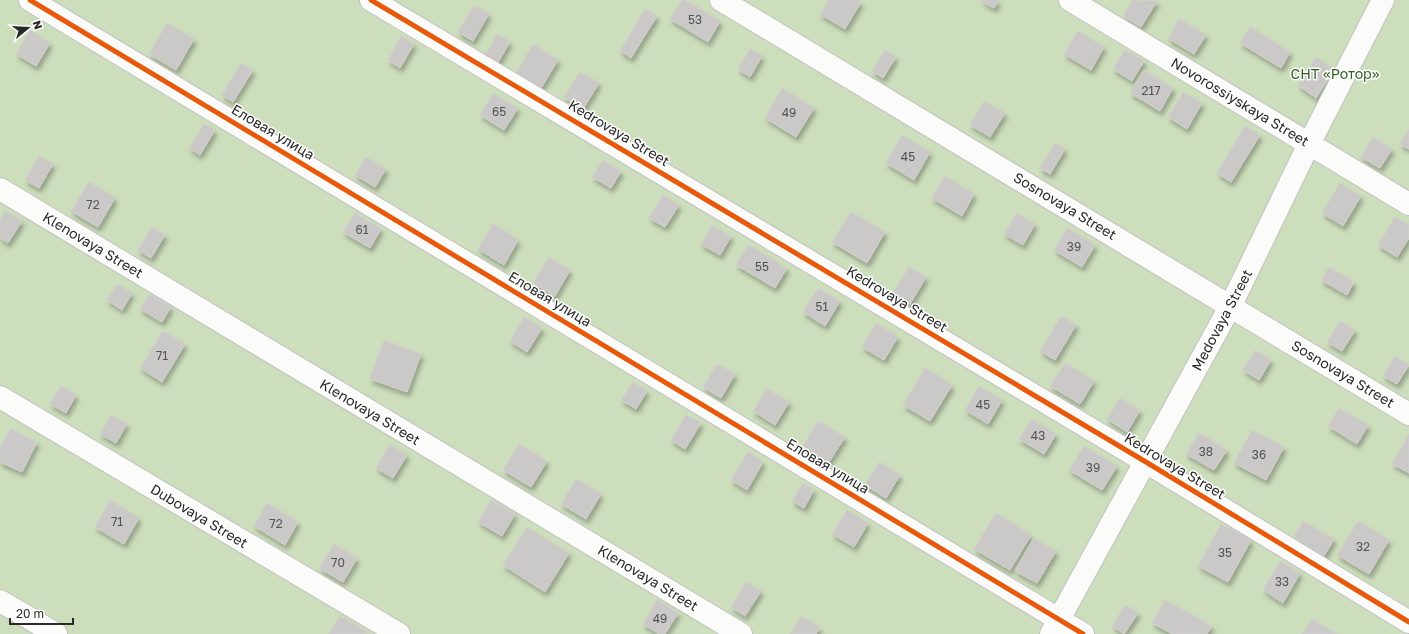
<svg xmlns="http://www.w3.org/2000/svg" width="1409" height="634" font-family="'Golos Text',sans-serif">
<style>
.green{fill:#cddebc}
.building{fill:#cbc9c7;stroke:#d1cfcc;filter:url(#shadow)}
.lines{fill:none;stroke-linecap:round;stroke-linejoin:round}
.minor-casing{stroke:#c1c0c0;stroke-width:24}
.minor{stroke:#fbfbfa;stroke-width:22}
.cycleway-casing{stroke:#fff;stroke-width:8}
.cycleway{stroke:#e8590c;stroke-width:5}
.labels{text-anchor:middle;stroke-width:3;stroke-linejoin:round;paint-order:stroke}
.number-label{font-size:12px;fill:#535352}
.park-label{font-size:14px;fill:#335d22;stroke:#fff}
.street-label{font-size:14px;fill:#292929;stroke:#fff}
</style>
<defs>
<filter id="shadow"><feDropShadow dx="2.5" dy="4.5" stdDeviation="2" flood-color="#0004"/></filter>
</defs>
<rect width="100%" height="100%" fill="#e6e3e0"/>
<!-- green -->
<path class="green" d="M0 0H1409V634H0Z"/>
<!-- building -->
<path class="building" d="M682 0H685L720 21 708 42 670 19Z
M829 0H857L861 2 845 29 820 14Z
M980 0H999L994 8Z
M1133 0 1157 1 1141 27 1123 16Z
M474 5 489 14 473 41 458 32Z
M645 9 657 16 631 58 620 51Z
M1179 19 1206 35 1194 54 1168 38Z
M167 23 194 39 176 70 149 54Z
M1250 27 1290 52 1281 68 1240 43Z
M30 30 50 43 36 66 16 54Z
M1078 31 1104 47 1091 70 1064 54Z
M497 34 510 42 497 64 485 56Z
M401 36 414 44 400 68 388 60Z
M533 44 558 60 540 90 515 75Z
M750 49 762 56 750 77 738 69Z
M885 50 896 57 883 78 872 71Z
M1125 50 1144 61 1132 81 1113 69Z
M1316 57 1334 70 1316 98 1298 85Z
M241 63 253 70 233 102 222 95Z
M1144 70 1173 88 1160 111 1130 93Z
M580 72 599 83 583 109 564 97Z
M782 88 814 108 796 137 765 118Z
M1183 92 1202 103 1187 129 1168 117Z
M493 94 518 108 504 130 480 115Z
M984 101 1005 113 990 137 970 125Z
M204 124 215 130 200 155 189 148Z
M1245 126 1260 135 1231 182 1217 173Z
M1409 129V149L1400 144Z
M902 135 930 152 914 180 886 163Z
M1373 137 1392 149 1380 168 1361 157Z
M1055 143 1065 149 1050 174 1040 168Z
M39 156 53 164 39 188 25 180Z
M366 157 386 169 375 187 355 175Z
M603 160 621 171 611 188 592 177Z
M945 176 974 194 962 216 932 198Z
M89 182 115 198 98 227 71 211Z
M1340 183 1361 196 1343 226 1322 213Z
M663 195 679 205 665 227 649 218Z
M5 211 22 221 8 243 0 238V220Z
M851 212 885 232 867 263 832 242Z
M355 213 381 229 370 248 343 232Z
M1017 213 1035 224 1023 245 1004 234Z
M1395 217 1409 225V238L1397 257 1378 245Z
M493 224 518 240 504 265 478 249Z
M712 225 731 236 720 255 701 244Z
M152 227 165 235 151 258 138 250Z
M1067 228 1095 245 1082 267 1054 250Z
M748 245 787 268 775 288 736 265Z
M549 257 570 270 555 296 533 283Z
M909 267 926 277 910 304 893 293Z
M1329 267 1354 282 1347 295 1321 280Z
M117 284 132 293 122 310 107 300Z
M818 288 840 301 825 326 803 312Z
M150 294 171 307 162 322 140 309Z
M1061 316 1076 325 1055 360 1040 351Z
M524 317 542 328 527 352 510 341Z
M1340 321 1355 330 1342 351 1327 342Z
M876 323 898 337 884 360 862 347Z
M163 331 185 344 162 382 140 368Z
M384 340 421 354 407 392 370 379Z
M1255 350 1271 360 1259 380 1243 370Z
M1395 356 1409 365 1397 384 1383 376Z
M1065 363 1094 381 1080 404 1050 386Z
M717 364 735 374 721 398 703 387Z
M925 368 952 385 930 421 903 405Z
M633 382 647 391 636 409 621 400Z
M61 386 76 395 66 413 50 404Z
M979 386 1002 400 988 424 965 410Z
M767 389 789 402 775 425 753 411Z
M1120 398 1140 410 1127 432 1107 419Z
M1339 408 1368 425 1357 444 1328 426Z
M111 415 127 424 116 443 100 434Z
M686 415 701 423 685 449 671 440Z
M1032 419 1056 434 1044 454 1019 439Z
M818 421 845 437 829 462 803 446Z
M10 429 37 442 22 472 0 462V448Z
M1252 430 1284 447 1266 480 1234 463Z
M1199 433 1227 450 1214 470 1186 454Z
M1409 434V473L1392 464Z
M390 444 407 455 393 478 376 468Z
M519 444 547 461 531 487 503 470Z
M1084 446 1117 466 1102 490 1069 470Z
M748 452 763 462 747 490 731 480Z
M879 462 900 475 886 498 865 485Z
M576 479 601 494 586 519 561 504Z
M803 483 814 490 804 508 792 501Z
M110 500 139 518 124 544 95 527Z
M491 500 515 514 502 536 478 522Z
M267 503 298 522 285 545 254 526Z
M847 510 868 523 854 547 832 534Z
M996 513 1031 535 1010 570 974 549Z
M1303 521 1334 539 1324 556 1294 537Z
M1358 521 1389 540 1369 574 1337 555Z
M1221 524 1251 540 1228 582 1198 566Z
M527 527 569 553 545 592 503 565Z
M1034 538 1056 551 1037 583 1015 571Z
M334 544 357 558 343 582 319 568Z
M1280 561 1300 573 1283 603 1263 590Z
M746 582 761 591 745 616 731 607Z
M657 600 678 613 665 634H659L643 624Z
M1165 600 1212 626 1207 634H1173L1152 623Z
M1125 605 1138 613 1124 634 1112 626Z
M340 616 369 634H329Z
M801 616 820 628 816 634H790Z
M1312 619 1337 634H1302Z"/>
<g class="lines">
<defs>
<path id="minor" d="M30 0 1083 634
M371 0 1146 462 1409 622
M721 0 1409 414
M1070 0 1409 204
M0 189 741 634
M0 397 399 634
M0 601 56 634
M1051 634 1231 305 1309 144 1383 0"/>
</defs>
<!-- minor casing -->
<use href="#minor" class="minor-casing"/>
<!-- minor -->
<use href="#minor" class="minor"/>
<defs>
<path id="cycleway" d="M30 0 1083 634
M371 0 1146 462 1409 622"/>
</defs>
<!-- cycleway casing -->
<use href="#cycleway" class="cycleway-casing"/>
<!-- cycleway -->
<use href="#cycleway" class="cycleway"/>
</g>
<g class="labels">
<!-- number labels -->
<g class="number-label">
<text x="695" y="24">53</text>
<text x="1151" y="95">217</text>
<text x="499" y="116">65</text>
<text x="789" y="117">49</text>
<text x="908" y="161">45</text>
<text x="93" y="209">72</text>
<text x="362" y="234">61</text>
<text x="1074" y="251">39</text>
<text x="762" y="271">55</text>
<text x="822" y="311">51</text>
<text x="162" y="360">71</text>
<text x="983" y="409">45</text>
<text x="1038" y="440">43</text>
<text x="1206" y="456">38</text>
<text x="1259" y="459">36</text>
<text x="1093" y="472">39</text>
<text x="117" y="526">71</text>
<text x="276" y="528">72</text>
<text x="1363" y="551">32</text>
<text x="1225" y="557">35</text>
<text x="338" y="567">70</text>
<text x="1282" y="586">33</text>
<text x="660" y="623">49</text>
</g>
<!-- park labels -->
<g class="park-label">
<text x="1335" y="79">СНТ «Ротор»</text>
</g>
<!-- street labels -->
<g class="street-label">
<text transform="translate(1240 102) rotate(31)" y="5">Novorossiyskaya Street</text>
<text transform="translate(273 132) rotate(31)" y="5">Еловая улица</text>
<text transform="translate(619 133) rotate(31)" y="5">Kedrovaya Street</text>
<text transform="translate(1065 206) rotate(31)" y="5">Sosnovaya Street</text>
<text transform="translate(93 245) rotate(31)" y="5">Klenovaya Street</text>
<text transform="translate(550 299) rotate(31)" y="5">Еловая улица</text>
<text transform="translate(897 299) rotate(31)" y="5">Kedrovaya Street</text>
<text transform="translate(1222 320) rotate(-62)" y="5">Medovaya Street</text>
<text transform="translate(1343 374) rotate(31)" y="5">Sosnovaya Street</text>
<text transform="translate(370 412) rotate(31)" y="5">Klenovaya Street</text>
<text transform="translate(828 466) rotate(31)" y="5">Еловая улица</text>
<text transform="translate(1175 466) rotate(31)" y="5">Kedrovaya Street</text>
<text transform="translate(199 516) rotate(31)" y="5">Dubovaya Street</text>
<text transform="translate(648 578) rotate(31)" y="5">Klenovaya Street</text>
</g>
</g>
<!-- north arrow -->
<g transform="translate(28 28) rotate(72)" stroke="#ffffff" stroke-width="3" paint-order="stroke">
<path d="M0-3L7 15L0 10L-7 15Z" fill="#292929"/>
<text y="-6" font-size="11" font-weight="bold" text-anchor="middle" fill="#292929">N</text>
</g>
<!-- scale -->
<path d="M10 618v6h63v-6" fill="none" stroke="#292929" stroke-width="2"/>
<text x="16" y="618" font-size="12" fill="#292929" stroke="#ffffff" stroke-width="3" paint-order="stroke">20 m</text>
</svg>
